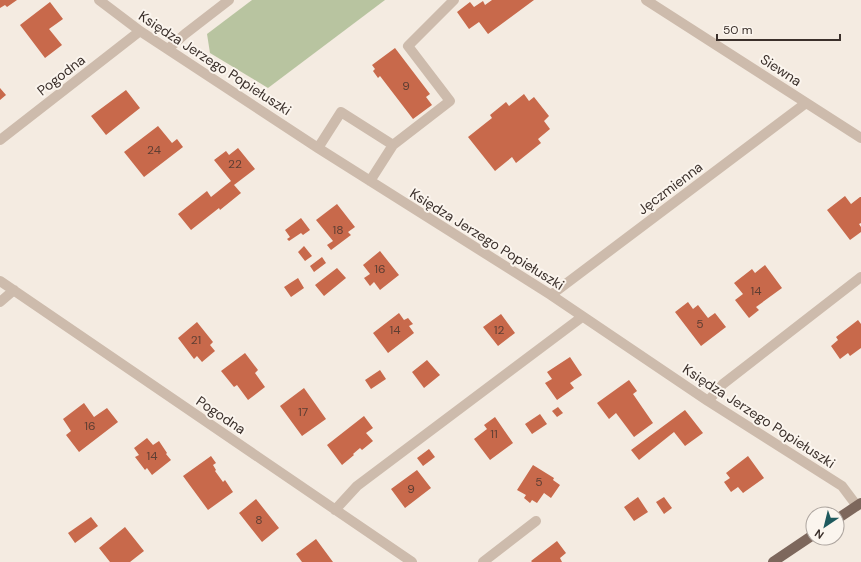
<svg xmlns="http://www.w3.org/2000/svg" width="861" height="562" font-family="'DM Sans',sans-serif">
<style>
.green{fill:#b8c4a0}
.building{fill:#c8694b}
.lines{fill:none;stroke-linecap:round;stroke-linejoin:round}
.minor{stroke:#cdbbac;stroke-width:10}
.major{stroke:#7d675c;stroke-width:10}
.labels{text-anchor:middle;stroke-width:4;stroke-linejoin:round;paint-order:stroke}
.number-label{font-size:12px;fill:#5e3e33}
.street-label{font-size:14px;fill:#3b302b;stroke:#fbf5ee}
</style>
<rect width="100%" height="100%" fill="#f4ebe1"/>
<!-- green -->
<path class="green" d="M252 0H385L268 88 210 53 207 34Z"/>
<!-- building -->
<path class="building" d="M0 0H17L7 7 5 5 0 8Z
M492 0H534L488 34 479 22 469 29 457 12 470 2 474 7 483 1 485 5Z
M50 2 63 19 49 29 62 45 45 58 20 25Z
M395 48 430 94 426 97 432 105 413 119 380 76 378 78 373 71 375 69 372 65Z
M0 88 6 95 0 100Z
M126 90 140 108 106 135 91 116Z
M524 94 529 101 534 97 549 116 544 121 550 129 538 139 541 143 516 163 512 157 495 171 468 137 492 118 490 115 506 102 509 106Z
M158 126 172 143 177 139 183 147 144 177 124 152Z
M238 148 255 169 234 185 241 193 220 210 219 208 191 230 178 214 207 191 211 197 231 181 214 160 226 151 229 155Z
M845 196 851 204 860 197H861V223L859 224 861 227V232L850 240 827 210Z
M337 204 355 227 348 232 351 235 331 250 327 245 333 241 316 220Z
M301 218 310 230 303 235 301 233 289 241 287 239 290 237 285 230Z
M304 246 312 256 305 261 298 252Z
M380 251 399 275 380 290 374 282 370 286 364 278 370 274 363 265Z
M322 257 326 263 314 272 310 266Z
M765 265 782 288 756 307 759 310 749 318 735 300 743 294 734 283 752 269 755 273Z
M337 268 346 278 324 296 315 285Z
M298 278 304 288 291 297 284 287Z
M688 302 693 309 698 305 708 318 715 313 726 327 701 346 675 312Z
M399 313 404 320 408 318 413 324 409 326 414 333 388 353 373 333Z
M501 314 515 333 498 346 483 327Z
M858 320 861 324V348L850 356 848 353 840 359 831 346 838 340 836 337Z
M197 322 213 342 210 345 215 351 202 362 197 356 194 359 178 338Z
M245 353 258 370 255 373 265 387 248 400 237 385 234 387 221 371Z
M570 357 582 375 570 383 574 388 557 400 545 383 552 379 547 372Z
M427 360 440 375 424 388 412 372Z
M380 370 386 379 371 389 365 380Z
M629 380 637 391 633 394 653 423 634 437 616 413 609 419 597 403Z
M304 388 326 419 302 436 280 406Z
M84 403 94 417 107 408 118 422 79 452 66 435 71 431 63 419Z
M558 407 563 413 557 417 552 411Z
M685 410 703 433 685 446 674 432 639 460 631 450Z
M540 414 547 424 532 434 525 424Z
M364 416 373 428 366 433 373 441 362 450 360 448 353 454 354 455 342 465 327 445Z
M495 417 513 443 490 460 474 439 487 429 484 425Z
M147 438 153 445 159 441 167 453 166 454 171 460 152 475 147 468 145 470 135 457 139 455 134 448Z
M429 449 435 457 423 466 417 458Z
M211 456 216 463 213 465 216 470 215 471 223 482 225 480 233 492 208 510 183 476Z
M748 456 764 478 743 493 738 487 731 492 724 482 730 478 726 473Z
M533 465 554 478 553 480 560 485 551 498 544 493 537 503 532 500 530 503 524 498 526 495 517 490Z
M417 470 431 488 405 508 391 489Z
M638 497 648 512 634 521 624 507Z
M664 497 672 508 664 514 656 502Z
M256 499 279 528 262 542 239 513Z
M91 517 98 526 75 543 68 533Z
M125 527 144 551 130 562H110L99 548Z
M316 539 333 562H302L296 554Z
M557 541 566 553 560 558 562 562H532L531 561Z"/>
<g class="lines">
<!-- minor -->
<path class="minor" d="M99 0 140 31 318 148 551 295 708 401 842 486 857 506
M646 0 861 138
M168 49 185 34 229 0
M0 140 140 31
M393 145 450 101 408 46 454 0
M318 148 341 112 393 145 370 181
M0 281 412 562
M551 295 806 103
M0 302 14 290
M708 401 723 384 861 277
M335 510 357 486 582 317
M483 562 536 521"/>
<!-- major -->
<path class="major" d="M837 519 861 503
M773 562 813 535"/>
</g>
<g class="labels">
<!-- number labels -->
<g class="number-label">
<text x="406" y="90">9</text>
<text x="154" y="154">24</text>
<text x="235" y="168">22</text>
<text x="338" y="234">18</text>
<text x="380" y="273">16</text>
<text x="756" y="295">14</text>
<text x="700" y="328">5</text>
<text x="395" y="334">14</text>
<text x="499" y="334">12</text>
<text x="196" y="344">21</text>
<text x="303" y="416">17</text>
<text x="90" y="430">16</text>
<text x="494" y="438">11</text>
<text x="152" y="460">14</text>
<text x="539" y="486">5</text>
<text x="411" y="493">9</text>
<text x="259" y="524">8</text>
</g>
<!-- street labels -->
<g class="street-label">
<text transform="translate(215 63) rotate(33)" y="5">Księdza Jerzego Popiełuszki</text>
<text transform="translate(781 70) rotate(33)" y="5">Siewna</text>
<text transform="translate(61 75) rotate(-38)" y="5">Pogodna</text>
<text transform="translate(670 188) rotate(-37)" y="5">Jęczmienna</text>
<text transform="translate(487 239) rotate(32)" y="5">Księdza Jerzego Popiełuszki</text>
<text transform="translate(221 415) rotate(34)" y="5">Pogodna</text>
<text transform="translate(759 416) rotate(33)" y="5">Księdza Jerzego Popiełuszki</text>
</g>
</g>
<!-- north arrow -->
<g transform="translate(825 526) rotate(215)"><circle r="19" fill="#fbf5ee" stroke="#aea6a0"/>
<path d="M0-3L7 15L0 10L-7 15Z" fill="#1f5a5e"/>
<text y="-6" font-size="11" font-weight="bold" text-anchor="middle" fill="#3b302b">N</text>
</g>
<!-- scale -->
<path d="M717 34v6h123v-6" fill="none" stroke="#3b302b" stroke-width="2"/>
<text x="723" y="34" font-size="12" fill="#3b302b" stroke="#fbf5ee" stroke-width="3" paint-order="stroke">50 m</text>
</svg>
